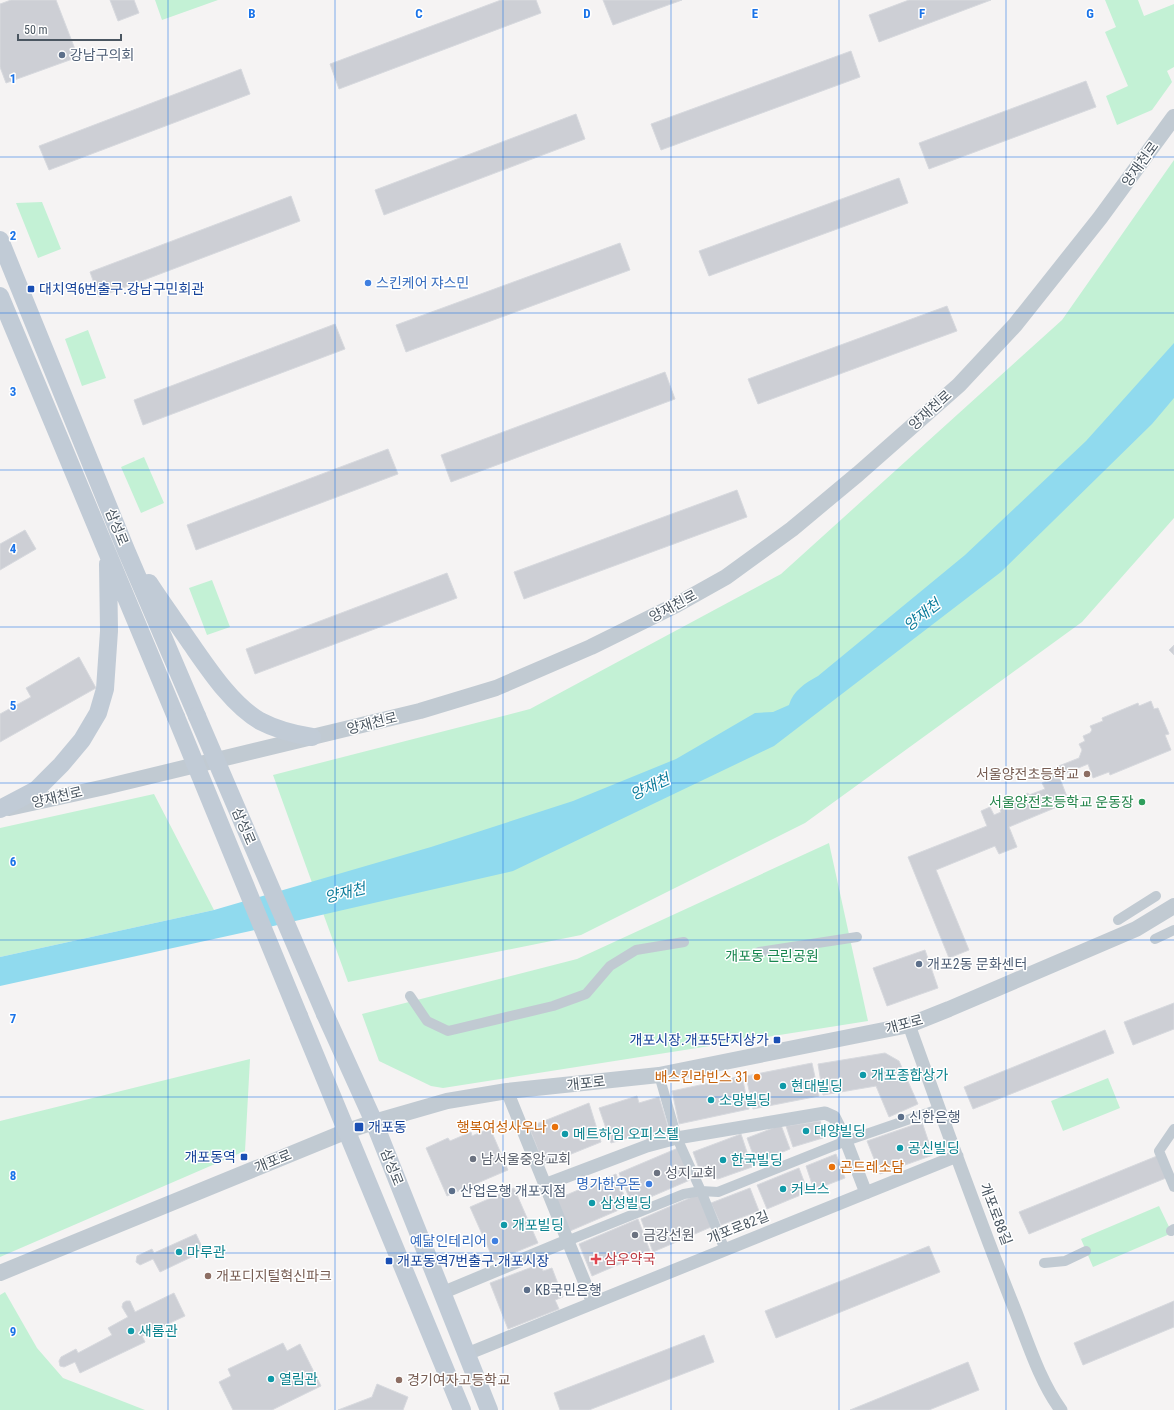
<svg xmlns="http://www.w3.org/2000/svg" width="1174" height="1410" font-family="'Roboto Condensed','Noto Sans KR',sans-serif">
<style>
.green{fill:#c3f1d5}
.water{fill:#90daee}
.building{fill:#cdcfd5;stroke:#d7d9de}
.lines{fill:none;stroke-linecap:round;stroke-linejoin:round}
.pedestrian{stroke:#c1cad2;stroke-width:10}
.minor{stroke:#c1cad2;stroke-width:13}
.tertiary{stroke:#c1cad2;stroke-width:16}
.secondary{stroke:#c1cbd6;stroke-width:18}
.secondary-bridge{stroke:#c1cbd6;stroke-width:18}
.grid{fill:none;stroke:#1a73e8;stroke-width:1;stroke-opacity:0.55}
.service-dot{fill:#5c6f8a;stroke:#fff;stroke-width:1.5}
.shop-dot{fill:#3f7fe0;stroke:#fff;stroke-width:1.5}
.transit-dot{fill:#1a4fb4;stroke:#fff;stroke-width:1.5}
.education-dot{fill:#8d6e63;stroke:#fff;stroke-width:1.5}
.leisure-dot{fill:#2e9e5b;stroke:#fff;stroke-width:1.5}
.culture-dot{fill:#0f9aa8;stroke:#fff;stroke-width:1.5}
.food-dot{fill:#e8710a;stroke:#fff;stroke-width:1.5}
.worship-dot{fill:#6b7280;stroke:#fff;stroke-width:1.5}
.health-dot{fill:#e0444e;stroke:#fff;stroke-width:1.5}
.labels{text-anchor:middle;stroke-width:3;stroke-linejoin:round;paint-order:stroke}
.service-label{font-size:14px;fill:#4e5e75;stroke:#fff;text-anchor:start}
.street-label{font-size:14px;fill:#4a5661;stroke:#fff}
.shop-label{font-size:14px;fill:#366cbe;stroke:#fff;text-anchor:end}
.transit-label{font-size:14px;fill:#164399;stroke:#fff;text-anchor:start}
.education-label{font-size:14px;fill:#785e54;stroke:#fff;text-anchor:start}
.leisure-label{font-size:14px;fill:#27864d;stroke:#fff;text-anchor:end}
.park-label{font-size:14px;fill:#17864f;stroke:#fff}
.culture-label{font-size:14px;fill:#0d838f;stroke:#fff;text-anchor:start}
.food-label{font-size:14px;fill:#c56008;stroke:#fff;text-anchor:end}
.worship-label{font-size:14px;fill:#5b616d;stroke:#fff;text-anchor:start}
.health-label{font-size:14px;fill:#be3a42;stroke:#fff;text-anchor:start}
.water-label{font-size:15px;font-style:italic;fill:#0c7c9b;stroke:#fff}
.grid-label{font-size:13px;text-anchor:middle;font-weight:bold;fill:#1a73e8;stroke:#fff;stroke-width:3;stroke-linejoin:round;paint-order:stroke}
</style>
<rect width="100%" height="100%" fill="#f5f3f3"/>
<!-- green -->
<path class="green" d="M155 0H218L162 20Z
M1105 0H1138L1144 16 1174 4V67L1167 71 1172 82 1152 110 1117 125 1106 96 1128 86 1105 32 1116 27Z
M1174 160V518L1082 622 805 823 581 935 348 982 273 775 530 709 781 574 1062 320Z
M42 202 61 249 38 258 16 203Z
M88 330 106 378 82 386 65 339Z
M144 457 164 503 141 513 121 467Z
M212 580 230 627 207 635 189 588Z
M154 794 214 910 0 957V828Z
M829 843 868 1021 443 1088 431 1086 379 1061 362 1014 577 959Z
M250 1059 245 1151 0 1257V1121Z
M1108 1078 1120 1108 1063 1131 1051 1101Z
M1159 1206 1172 1233 1093 1267 1081 1239Z
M5 1292 37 1348 63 1378 145 1410H0V1295Z"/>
<!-- water -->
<path class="water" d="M1174 343V398L1152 424 1001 572 774 746 513 871 269 927 0 986V957L214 910 431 847 573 801 676 759 755 713 773 712 789 705C793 691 805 683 818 676L965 555 1086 441Z"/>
<!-- building -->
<path class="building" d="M11 0H56L78 57 6 83 0 67V4Z
M110 0H134L139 13 118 21Z
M501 0H536L541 13 339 89 330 64Z
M603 0H682L613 25Z
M909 0H991L879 42 869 15Z
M851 51 860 77 661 150 651 124Z
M241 69 250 94 49 170 39 146Z
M1086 81 1096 107 929 169 919 143Z
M576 114 585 139 384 215 375 190Z
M899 178 908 203 709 276 699 251Z
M291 196 300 221 99 297 90 272Z
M620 243 630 270 406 352 396 325Z
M947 306 957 331 758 404 748 379Z
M335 324 345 349 143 425 134 400Z
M665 372 675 399 451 482 441 455Z
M388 449 398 474 196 550 187 525Z
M737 490 747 517 524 599 514 572Z
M25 530 36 549 0 570V544Z
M447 573 457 598 255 674 246 649Z
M1174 645V655L1169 650Z
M79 657 96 688 0 742V714L31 697 26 688Z
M1151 701 1154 709 1158 708 1169 734 1165 735 1171 750 1110 775 1109 772 1093 778 1088 764 1059 776 1069 802 1009 827 1017 847 999 854 995 846 936 870 969 950 949 958 908 857 987 826 981 811 990 807 994 815 1001 812 999 807 1025 797 1024 795 1028 793 1029 795 1045 789 1042 783 1049 780 1046 771 1079 758 1082 750 1079 744 1085 741 1083 736 1090 733 1092 730 1090 726 1103 721 1102 718 1138 703 1139 706Z
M925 950 938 988 887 1006 873 968Z
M1174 1003V1029L1133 1045 1124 1022Z
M1105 1030 1114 1053 973 1109 964 1087Z
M885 1053 899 1061 918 1104 889 1117 876 1086 823 1095 818 1064Z
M812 1063 819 1096 753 1109 746 1076Z
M742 1076 749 1109 679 1124 672 1091Z
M637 1096 639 1103 659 1097 670 1133 647 1140 645 1133 611 1143 599 1108Z
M589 1103 601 1142 544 1165 529 1127Z
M820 1121 826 1137 793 1147 786 1126Z
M922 1122 933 1155 880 1174 867 1141Z
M781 1125 790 1149 756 1163 747 1138Z
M490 1128 508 1170 447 1196 426 1148 448 1138 450 1141 471 1132 472 1136Z
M741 1134 752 1167 718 1179 701 1174 693 1152Z
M678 1148 690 1180 632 1205 619 1173Z
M836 1154 845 1178 814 1190 806 1166Z
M1157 1156 1166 1178 1029 1234 1019 1212Z
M799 1168 808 1192 767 1209 757 1185Z
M616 1174 628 1206 570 1231 557 1199Z
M514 1188 538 1243 494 1261 470 1207Z
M750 1188 759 1211 721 1225 711 1203Z
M699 1194 711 1227 653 1252 641 1219Z
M638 1219 650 1251 592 1276 579 1244Z
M196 1234 204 1251 160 1272 153 1259 140 1265 136 1262 137 1256 152 1249 154 1253Z
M929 1246 940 1272 776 1338 765 1311Z
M540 1264 543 1271 552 1268 563 1297 555 1300 559 1309 508 1329 490 1283Z
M174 1293 185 1316 142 1336 145 1342 80 1373 75 1362 64 1367 60 1366 59 1361 61 1357 76 1349 78 1353 112 1335 108 1328 128 1317 122 1307 123 1303 126 1301H130L135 1312Z
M1174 1301V1327L1083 1365 1074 1343Z
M704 1335 714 1362 589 1410H560L554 1393Z
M283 1343 287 1351 300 1344 321 1386 272 1410H233L219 1382 231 1376 228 1369Z
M968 1362 979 1390 929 1410H850Z
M377 1384 408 1397 403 1410H338L372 1397Z"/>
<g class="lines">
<!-- pedestrian -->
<path class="pedestrian" d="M1118 920 1156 896
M1155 939 1174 930
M759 952 857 937
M410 996 427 1021 448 1031 553 1006 586 994 610 966 636 950 684 942
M659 1075 677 1138 701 1191 725 1250
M1174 1129 1159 1151 1174 1187
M1171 1231 1174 1229
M567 1241 684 1194 701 1191 718 1192 846 1141 939 1109
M1044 1263 1065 1261 1086 1251"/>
<!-- minor -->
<path class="minor" d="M909 1025C942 1117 975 1209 1011 1300 1026 1336 1038 1379 1061 1410
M507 1091 593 1303
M544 1185 647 1146 677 1138 825 1113 834 1117 846 1141 866 1193
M442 1293 567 1241
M467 1354 957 1156"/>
<!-- tertiary -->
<path class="tertiary" d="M9 808 105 787 420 711 496 688 591 647 676 605 726 577 792 529 858 474 959 385 1015 325 1100 218 1174 117
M0 1273 347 1131 374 1122 447 1101 507 1091 659 1075 909 1025 949 1009 1136 929 1174 906"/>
<!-- secondary -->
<path class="secondary" d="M0 240 126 550 197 716
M0 296 176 717
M149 583C162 603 176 622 189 641 208 668 231 704 260 721 277 730 293 734 312 737
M0 809 36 790 61 765 82 740 98 713 105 689 109 631 108 564
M325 1014 374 1122 489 1410
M299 1016 462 1410"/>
<!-- secondary-bridge -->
<path class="secondary-bridge" d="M197 716 325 1014
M176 717 299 1016"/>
</g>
<!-- grid -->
<path class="grid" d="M168 0V1410M335 0V1410M503 0V1410M671 0V1410M839 0V1410M1006 0V1410M0 157H1174M0 313H1174M0 470H1174M0 627H1174M0 783H1174M0 940H1174M0 1097H1174M0 1253H1174"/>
<!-- markers -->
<g class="service-dot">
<circle cx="62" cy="55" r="4"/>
<circle cx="919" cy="964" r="4"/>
<circle cx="901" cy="1117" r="4"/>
<circle cx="452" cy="1191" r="4"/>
<circle cx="527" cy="1290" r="4"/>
</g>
<g class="shop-dot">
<circle cx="368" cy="283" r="4"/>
<circle cx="649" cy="1184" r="4"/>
<circle cx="495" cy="1241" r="4"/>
</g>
<g class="transit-dot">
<rect x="27" y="285" width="8" height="8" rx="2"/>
<rect x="773" y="1036" width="8" height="8" rx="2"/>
<rect x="354" y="1122" width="10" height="10" rx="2"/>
<rect x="240" y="1153" width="8" height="8" rx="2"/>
<rect x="385" y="1257" width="8" height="8" rx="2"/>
</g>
<g class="education-dot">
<circle cx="1087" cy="774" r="4"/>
<circle cx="208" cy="1276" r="4"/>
<circle cx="399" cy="1380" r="4"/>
</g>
<circle class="leisure-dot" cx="1142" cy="802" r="4"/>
<g class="culture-dot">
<circle cx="863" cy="1075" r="4"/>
<circle cx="783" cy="1086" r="4"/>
<circle cx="711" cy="1100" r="4"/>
<circle cx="806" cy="1131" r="4"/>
<circle cx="565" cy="1134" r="4"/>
<circle cx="900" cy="1148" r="4"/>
<circle cx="723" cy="1160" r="4"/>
<circle cx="783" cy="1189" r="4"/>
<circle cx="592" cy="1203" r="4"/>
<circle cx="504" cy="1225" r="4"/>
<circle cx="179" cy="1252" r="4"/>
<circle cx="131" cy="1331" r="4"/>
<circle cx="271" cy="1379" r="4"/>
</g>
<g class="food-dot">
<circle cx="757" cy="1077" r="4"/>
<circle cx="555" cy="1127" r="4"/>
<circle cx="832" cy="1167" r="4"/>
</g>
<g class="worship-dot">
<circle cx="473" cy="1159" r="4"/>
<circle cx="657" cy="1173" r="4"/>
<circle cx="635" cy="1235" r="4"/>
</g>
<path class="health-dot" d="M594 1253h4v4h4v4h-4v4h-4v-4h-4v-4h4z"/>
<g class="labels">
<!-- service labels -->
<g class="service-label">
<text x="70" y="60">강남구의회</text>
<text x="927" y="969">개포2동 문화센터</text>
<text x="909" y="1122">신한은행</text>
<text x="460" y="1196">산업은행 개포지점</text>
<text x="535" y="1295">KB국민은행</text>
</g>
<!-- street labels -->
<g class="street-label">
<text transform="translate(1140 164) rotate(-54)" y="5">양재천로</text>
<text transform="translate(930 410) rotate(-42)" y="5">양재천로</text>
<text transform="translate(117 527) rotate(68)" y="5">삼성로</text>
<text transform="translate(673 606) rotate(-28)" y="5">양재천로</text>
<text transform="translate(372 723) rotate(-14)" y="5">양재천로</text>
<text transform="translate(57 797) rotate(-13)" y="5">양재천로</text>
<text transform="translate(244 826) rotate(67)" y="5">삼성로</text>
<text transform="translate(904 1024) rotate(-15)" y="5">개포로</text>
<text transform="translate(586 1083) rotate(-6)" y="5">개포로</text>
<text transform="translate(273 1161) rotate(-22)" y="5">개포로</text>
<text transform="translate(392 1167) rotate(68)" y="5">삼성로</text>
<text transform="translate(996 1214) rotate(69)" y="5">개포로88길</text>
<text transform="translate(738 1227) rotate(-22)" y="5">개포로82길</text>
</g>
<!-- shop labels -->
<g class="shop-label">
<text x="376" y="288" text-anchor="start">스킨케어 쟈스민</text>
<text x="641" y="1189">명가한우돈</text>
<text x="487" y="1246">예닮인테리어</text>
</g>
<!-- transit labels -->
<g class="transit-label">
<text x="39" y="294">대치역6번출구.강남구민회관</text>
<text x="769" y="1045" text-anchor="end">개포시장.개포5단지상가</text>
<text x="368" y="1132">개포동</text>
<text x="236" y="1162" text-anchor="end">개포동역</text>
<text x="397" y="1266">개포동역7번출구.개포시장</text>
</g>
<!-- education labels -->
<g class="education-label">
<text x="1079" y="779" text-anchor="end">서울양전초등학교</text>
<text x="216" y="1281">개포디지털혁신파크</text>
<text x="407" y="1385">경기여자고등학교</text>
</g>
<!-- leisure labels -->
<g class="leisure-label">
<text x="1134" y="807">서울양전초등학교 운동장</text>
</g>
<!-- park labels -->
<g class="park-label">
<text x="772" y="961">개포동 근린공원</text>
</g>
<!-- culture labels -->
<g class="culture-label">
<text x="871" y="1080">개포종합상가</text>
<text x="791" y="1091">현대빌딩</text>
<text x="719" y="1105">소망빌딩</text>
<text x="814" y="1136">대양빌딩</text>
<text x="573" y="1139">메트하임 오피스텔</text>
<text x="908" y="1153">공신빌딩</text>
<text x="731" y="1165">한국빌딩</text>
<text x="791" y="1194">커브스</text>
<text x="600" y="1208">삼성빌딩</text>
<text x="512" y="1230">개포빌딩</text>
<text x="187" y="1257">마루관</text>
<text x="139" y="1336">새롬관</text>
<text x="279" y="1384">열림관</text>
</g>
<!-- food labels -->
<g class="food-label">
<text x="749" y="1082">배스킨라빈스 31</text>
<text x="547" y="1132">행복여성사우나</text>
<text x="840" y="1172" text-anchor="start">곤드레소담</text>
</g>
<!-- worship labels -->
<g class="worship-label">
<text x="481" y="1164">남서울중앙교회</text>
<text x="665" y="1178">성지교회</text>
<text x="643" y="1240">금강선원</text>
</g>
<!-- health labels -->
<g class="health-label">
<text x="604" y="1264">삼우약국</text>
</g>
<!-- water labels -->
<g class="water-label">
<text transform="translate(922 615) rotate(-38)" y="5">양재천</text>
<text transform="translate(650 787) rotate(-25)" y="5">양재천</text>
<text transform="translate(345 893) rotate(-14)" y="5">양재천</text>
</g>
</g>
<g class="grid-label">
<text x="252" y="18">B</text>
<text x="419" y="18">C</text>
<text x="587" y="18">D</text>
<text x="755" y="18">E</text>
<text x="922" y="18">F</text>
<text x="1090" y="18">G</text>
<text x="13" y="83">1</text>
<text x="13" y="240">2</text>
<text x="13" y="396">3</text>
<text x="13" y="553">4</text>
<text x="13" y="710">5</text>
<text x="13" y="866">6</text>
<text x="13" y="1023">7</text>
<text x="13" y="1180">8</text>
<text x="13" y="1336">9</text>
</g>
<!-- scale -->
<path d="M18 34v6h103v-6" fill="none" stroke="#4a5661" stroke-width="2"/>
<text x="24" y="34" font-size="12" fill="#4a5661" stroke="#ffffff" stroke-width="3" paint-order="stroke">50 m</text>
</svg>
